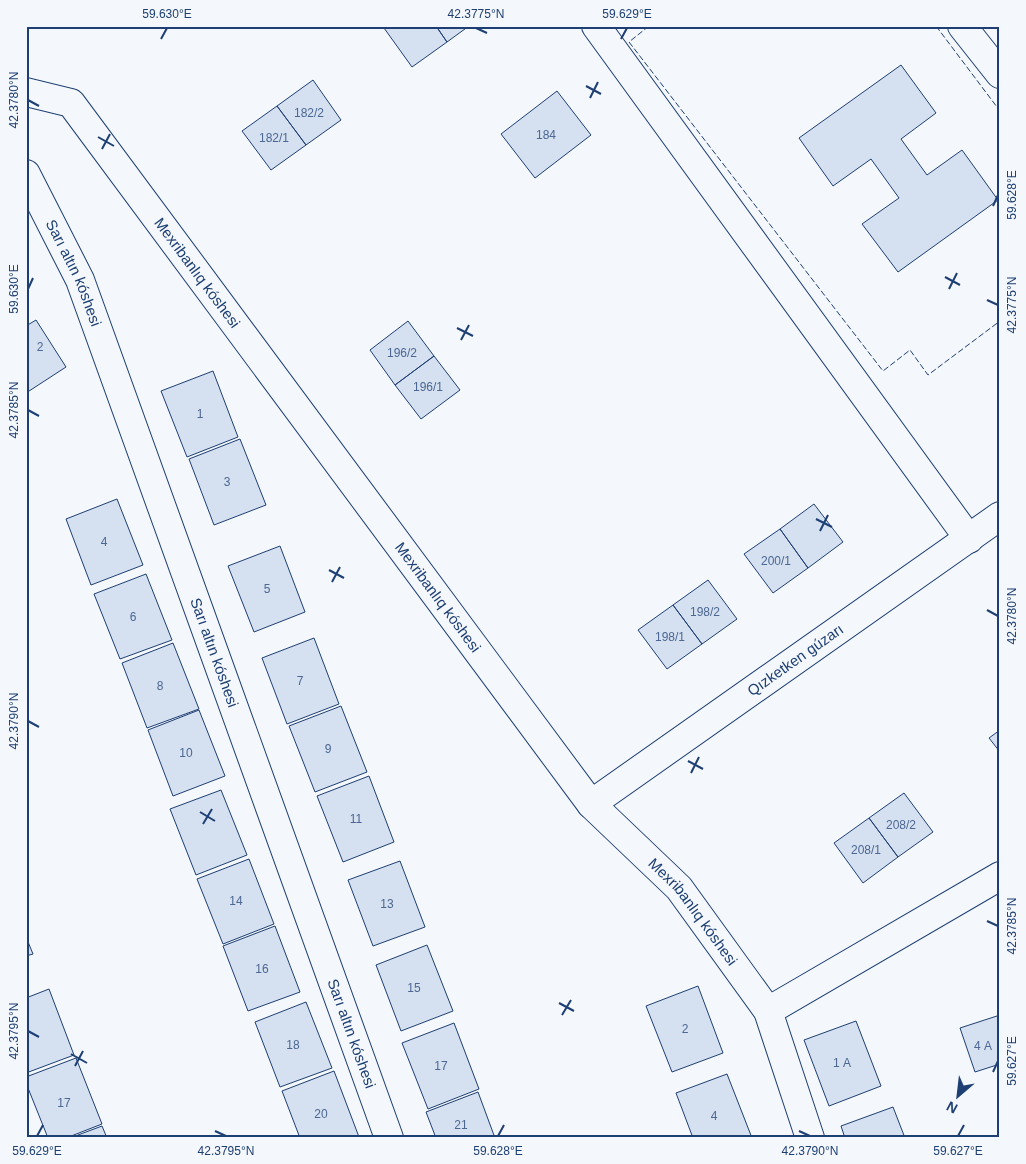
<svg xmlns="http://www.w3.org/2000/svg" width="1026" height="1164" font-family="Helvetica,sans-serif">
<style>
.building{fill:#d5e0f0;stroke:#1d3f73}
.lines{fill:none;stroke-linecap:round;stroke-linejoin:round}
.minor-casing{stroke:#1d3f73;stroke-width:30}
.minor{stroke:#f4f7fb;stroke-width:28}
.fence{stroke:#1d3f73;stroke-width:1;stroke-dasharray:6 2.5;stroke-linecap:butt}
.ticks{fill:none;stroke:#1d3f73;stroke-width:2}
.labels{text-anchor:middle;stroke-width:4;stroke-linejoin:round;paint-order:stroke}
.number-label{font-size:12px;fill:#4b6792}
.street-label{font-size:15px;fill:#1d3f73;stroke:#f4f7fb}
.neatline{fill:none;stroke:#1d3f73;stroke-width:2}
.ticks-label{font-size:12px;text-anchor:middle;fill:#1d3f73}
</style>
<rect width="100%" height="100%" fill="#f4f7fb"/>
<!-- building -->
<path class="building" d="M386 26H436L447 42 412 67 384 28Z
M436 26H469L447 42Z
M901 65 936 113 901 139 927 175 962 150 998 200 898 272 862 224 899 198 871 159 833 186 799 138Z
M313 80 341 120 306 145 277 106Z
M557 91 591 135 535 178 501 134Z
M277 106 306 145 271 170 242 131Z
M36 320 66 367 26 393V326Z
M408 321 434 356 395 385 370 350Z
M434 356 460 390 421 419 395 385Z
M213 371 238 437 187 457 161 391Z
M240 439 266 505 214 525 189 459Z
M117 499 143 565 91 585 66 519Z
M814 504 843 542 808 568 780 529Z
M780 529 808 568 773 593 744 554Z
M280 546 305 612 254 632 228 566Z
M146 574 172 640 120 659 94 594Z
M708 580 737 619 702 644 673 605Z
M673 605 702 644 667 669 638 630Z
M314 638 339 704 287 724 262 658Z
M173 643 199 709 147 728 122 663Z
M341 706 367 772 315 792 289 726Z
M199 710 225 776 173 796 148 730Z
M1000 730V752L989 738Z
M369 776 394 842 343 862 317 796Z
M221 790 247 855 196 875 170 809Z
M904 793 933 832 898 857 869 818Z
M869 818 898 857 863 883 834 843Z
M249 859 274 924 223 944 197 879Z
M400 861 425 927 373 946 348 880Z
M275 926 300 992 248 1011 223 946Z
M26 937 33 954 26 956Z
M427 945 453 1011 401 1031 376 965Z
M698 986 723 1053 672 1072 646 1006Z
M49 989 74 1055 26 1073V998Z
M306 1002 332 1068 280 1087 255 1022Z
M1000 1015V1064L975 1072 960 1028Z
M856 1021 881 1086 829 1106 804 1040Z
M454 1023 479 1089 428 1109 402 1043Z
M76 1058 102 1124 66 1138H48L26 1083V1077Z
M334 1071 359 1137 300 1138 282 1091Z
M727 1074 752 1138H693L676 1093Z
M478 1092 495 1138H436L426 1112Z
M893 1107 905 1138H845L841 1126Z
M102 1126 107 1138H70Z"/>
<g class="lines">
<defs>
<g id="minor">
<path d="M596 26 969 539"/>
<path d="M962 26 1000 74"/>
<path id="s1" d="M26 92 71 103 591 804 679 888 768 1011 810 1138"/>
<path id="s2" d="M26 174 80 280 389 1138"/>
<path id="s3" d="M591 804 1000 516"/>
<path d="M768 1011 1000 876"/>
</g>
</defs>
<!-- minor casing -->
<use href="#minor" class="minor-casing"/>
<!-- minor -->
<use href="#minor" class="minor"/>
<!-- fence -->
<path class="fence" d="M649 26 629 42 883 371 910 350 928 375 1000 321
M936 26 1000 111"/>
</g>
<!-- ticks -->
<path class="ticks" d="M476 28 487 33M161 39 167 28M621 39 627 28M586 86 601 94M590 98 598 82M28 100 39 106M98 137 114 146M102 149 110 134M993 206 998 195M945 277 960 285M28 289 33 278M949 289 957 273M987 300 998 305M457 328 473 336M461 340 469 325M28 410 39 416M816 519 832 527M820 531 828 515M329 570 344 578M332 582 340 567M987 610 998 616M28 721 39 727M688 761 703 769M691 773 699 757M200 812 215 821M203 824 212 809M987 921 998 926M559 1003 574 1011M562 1015 571 1000M28 1031 39 1037M71 1054 87 1063M75 1066 83 1051M993 1072 998 1061M215 1131 226 1136M799 1131 810 1136M37 1136 43 1125M498 1136 504 1125M958 1136 964 1125"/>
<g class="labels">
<!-- number labels -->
<g class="number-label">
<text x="309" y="117">182/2</text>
<text x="546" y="139">184</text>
<text x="274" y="142">182/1</text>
<text x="40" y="351">2</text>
<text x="402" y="357">196/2</text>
<text x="428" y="391">196/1</text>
<text x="200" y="418">1</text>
<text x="227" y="486">3</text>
<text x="104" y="546">4</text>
<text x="776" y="565">200/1</text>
<text x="267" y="593">5</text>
<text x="705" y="616">198/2</text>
<text x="133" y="621">6</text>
<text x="670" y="641">198/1</text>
<text x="300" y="685">7</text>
<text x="160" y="690">8</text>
<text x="328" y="753">9</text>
<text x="186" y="757">10</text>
<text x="356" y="823">11</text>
<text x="901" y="829">208/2</text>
<text x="866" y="854">208/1</text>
<text x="236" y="905">14</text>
<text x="387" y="908">13</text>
<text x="262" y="973">16</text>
<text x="414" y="992">15</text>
<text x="685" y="1033">2</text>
<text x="293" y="1049">18</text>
<text x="983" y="1050">4 А</text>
<text x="842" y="1067">1 А</text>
<text x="441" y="1070">17</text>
<text x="64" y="1107">17</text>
<text x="321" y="1118">20</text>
<text x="714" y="1120">4</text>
<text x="461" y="1129">21</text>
</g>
<!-- street labels -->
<g class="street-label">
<text dy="5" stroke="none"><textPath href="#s1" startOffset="258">Mexribanlıq kóshesi</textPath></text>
<text dy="5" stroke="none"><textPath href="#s2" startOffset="110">Sarı altın kóshesi</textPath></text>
<text dy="5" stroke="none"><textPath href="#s1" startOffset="662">Mexribanlıq kóshesi</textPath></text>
<text dy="5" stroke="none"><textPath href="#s2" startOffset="515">Sarı altın kóshesi</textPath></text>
<text dy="5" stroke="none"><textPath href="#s3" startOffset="250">Qızketken gúzarı</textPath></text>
<text dy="5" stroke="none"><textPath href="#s1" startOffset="1068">Mexribanlıq kóshesi</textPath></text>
<text dy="5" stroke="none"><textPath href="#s2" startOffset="920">Sarı altın kóshesi</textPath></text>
</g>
</g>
<!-- border -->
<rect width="1026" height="1164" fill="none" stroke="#f4f7fb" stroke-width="55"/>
<!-- north arrow -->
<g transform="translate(958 1096) rotate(208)" stroke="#f4f7fb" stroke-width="4" paint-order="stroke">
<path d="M0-4L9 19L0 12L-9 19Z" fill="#1d3f73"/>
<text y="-8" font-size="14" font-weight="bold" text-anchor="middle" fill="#1d3f73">N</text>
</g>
<rect x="28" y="28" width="970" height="1108" class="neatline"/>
<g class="ticks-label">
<text x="167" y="18">59.630°E</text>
<text x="476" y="18">42.3775°N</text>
<text x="627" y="18">59.629°E</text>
<text transform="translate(14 100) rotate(-90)" y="4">42.3780°N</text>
<text transform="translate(1012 195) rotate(-90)" y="4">59.628°E</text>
<text transform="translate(14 289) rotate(-90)" y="4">59.630°E</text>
<text transform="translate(1012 305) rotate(-90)" y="4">42.3775°N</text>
<text transform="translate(14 410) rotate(-90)" y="4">42.3785°N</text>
<text transform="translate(1012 616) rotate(-90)" y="4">42.3780°N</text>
<text transform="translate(14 721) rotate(-90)" y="4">42.3790°N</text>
<text transform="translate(1012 926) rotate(-90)" y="4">42.3785°N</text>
<text transform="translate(14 1031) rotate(-90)" y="4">42.3795°N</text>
<text transform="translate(1012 1061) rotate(-90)" y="4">59.627°E</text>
<text x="37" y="1155">59.629°E</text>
<text x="226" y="1155">42.3795°N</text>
<text x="498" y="1155">59.628°E</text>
<text x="810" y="1155">42.3790°N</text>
<text x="958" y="1155">59.627°E</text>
</g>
</svg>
